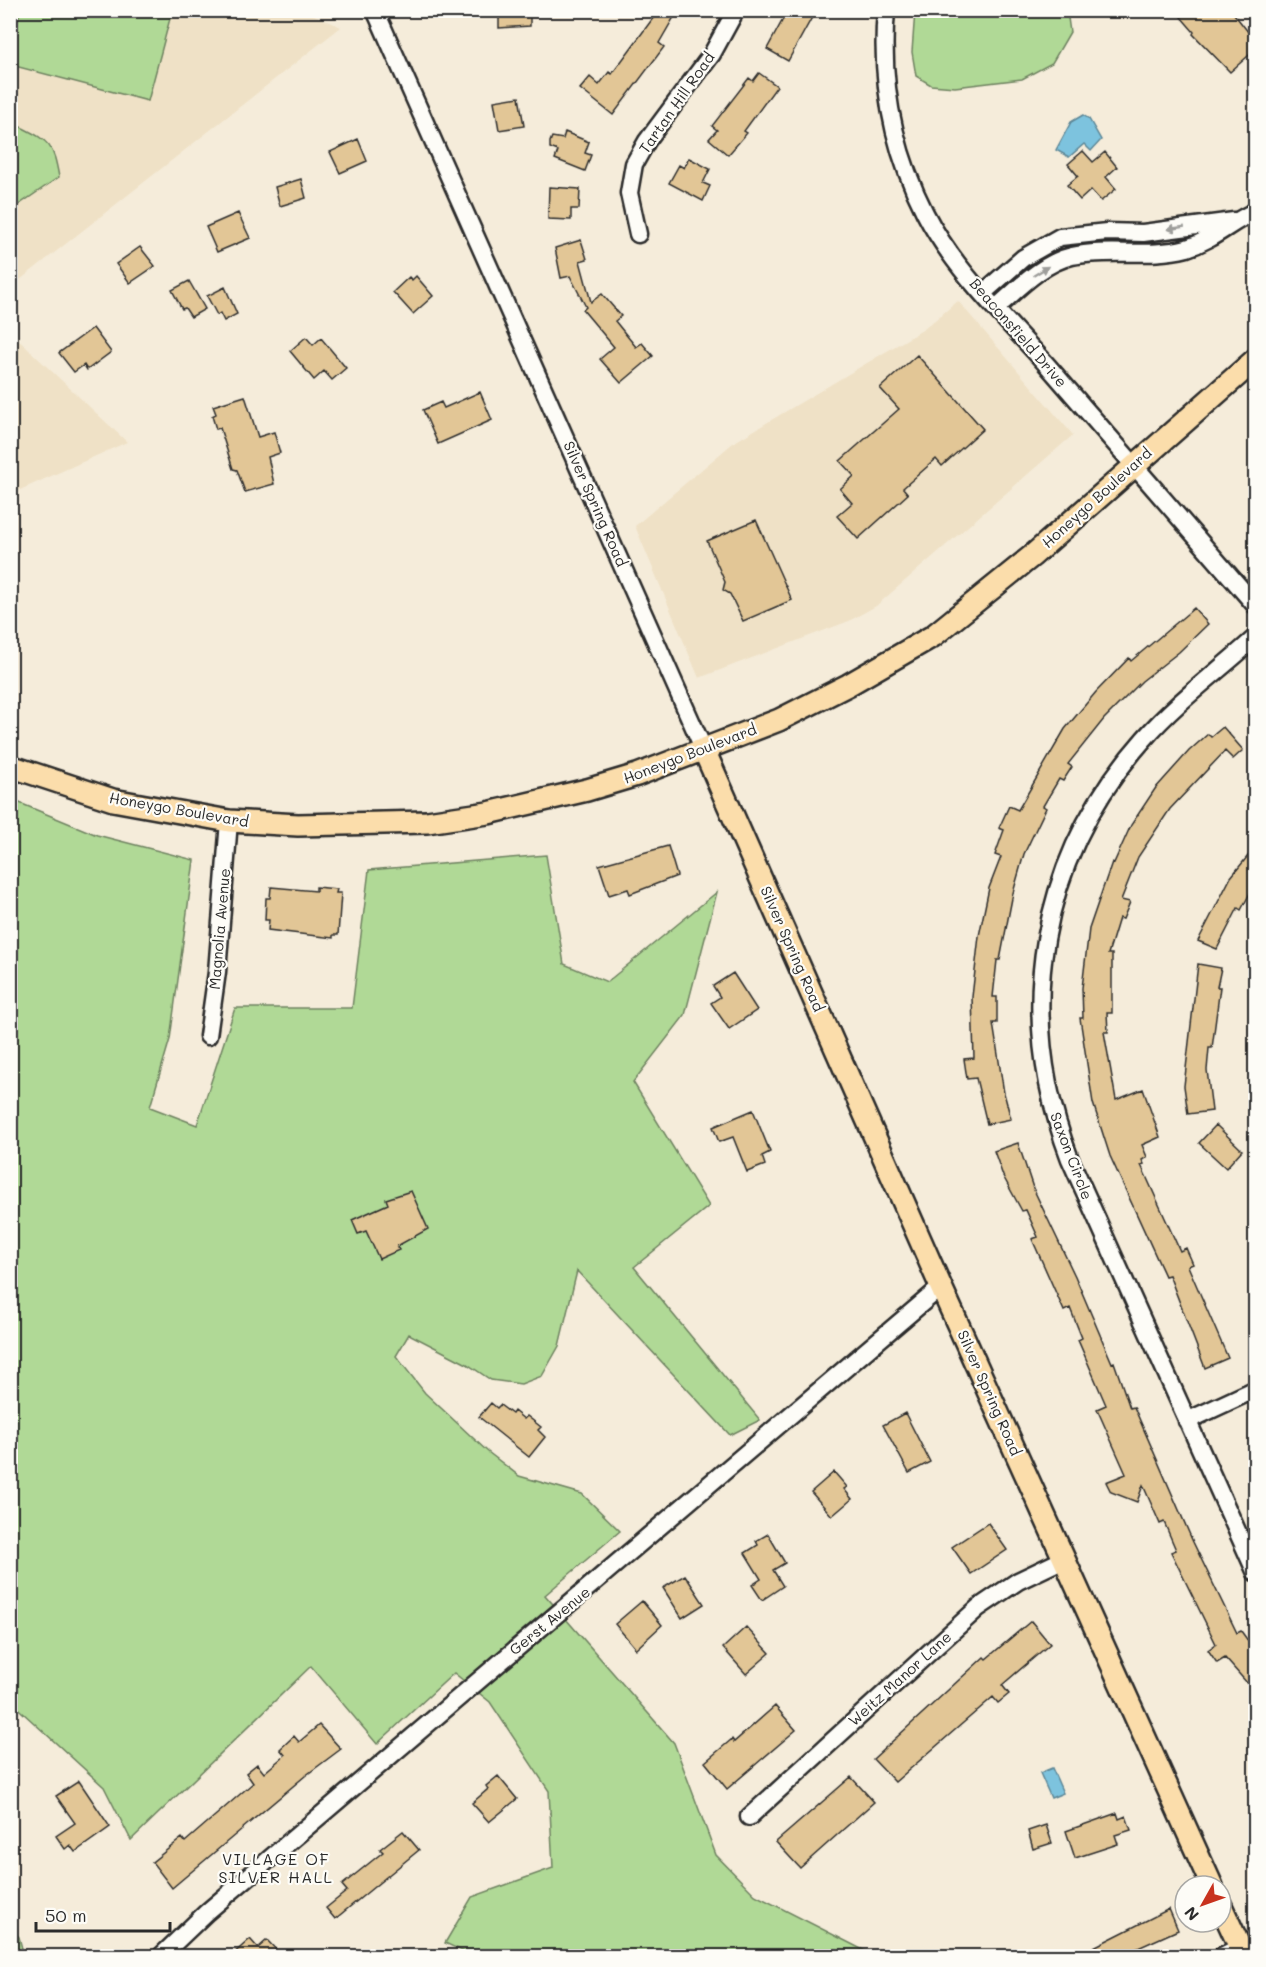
<svg xmlns="http://www.w3.org/2000/svg" width="1266" height="1967" font-family="Mali,sans-serif">
<style>
.built{fill:#efe1c6}
.green{fill:#b0d996;stroke:#6e8260;stroke-width:1.5}
.water{fill:#7dc3de;stroke:#5c8696;stroke-width:1.5}
.building{fill:#e2c696;stroke:#2b2b2b;stroke-width:1.5}
.lines{fill:none;stroke-linecap:round;stroke-linejoin:round}
.minor-casing{stroke:#2b2b2b;stroke-width:21}
.major-casing{stroke:#2b2b2b;stroke-width:26}
.minor{stroke:#fdfcf7;stroke-width:16}
.major{stroke:#fbddab;stroke-width:21}
.oneway{fill:#9e9e9b}
.labels{text-anchor:middle;stroke-width:4.5;stroke-linejoin:round;paint-order:stroke}
.street-label{font-size:15px;fill:#2b2b2b;stroke:#fdfcf7}
.neighbourhood-label{font-size:16px;letter-spacing:1.5px;fill:#2b2b2b;stroke:#fdfcf7}
</style>
<rect width="100%" height="100%" fill="#f5ecda"/>
<filter id="ink" filterUnits="userSpaceOnUse"><feTurbulence type="fractalNoise" baseFrequency=".0167" numOctaves="2"/><feDisplacementMap in="SourceGraphic" scale="12" xChannelSelector="R" yChannelSelector="G"/><feConvolveMatrix kernelMatrix="1 2 1 2 8 2 1 2 1" color-interpolation-filters="sRGB"/></filter>
<g filter="url(#ink)">
<!-- built -->
<path class="built" d="M303 10 341 27 11 287V11Z
M958 301 1073 435 876 606 849 621 699 678 635 526 733 443 924 329Z
M10 332 127 442 11 494H10Z"/>
<!-- green -->
<path class="green" d="M20 11H172L148 101 11 65V49Z
M915 11H1067L1070 32 1052 63 1022 79 955 87 931 85 916 76 912 52Z
M21 127C51 142 53 145 59 177L11 210V130Z
M10 799 97 835 194 860 170 1039 150 1107 197 1125 235 1008H352L369 870 546 855 564 964 607 982 717 892 685 1015 633 1082 709 1206 634 1267 760 1420 730 1435 577 1271 559 1346 542 1376 521 1384 491 1380 467 1364 409 1334 396 1356 425 1393 488 1452 519 1476 582 1494 620 1531 545 1595 674 1743 716 1855 755 1895 875 1956H473L445 1943 472 1897 553 1868 549 1791 490 1702 454 1673 377 1744 311 1666 131 1840 104 1787 11 1702Z
M10 1927 19 1937 24 1956H11Z"/>
<!-- water -->
<path class="water" d="M1083 115 1089 119 1101 140 1091 151 1084 144 1069 157 1056 150 1071 122Z
M1052 1768 1063 1793 1051 1798 1040 1773Z"/>
<!-- building -->
<path class="building" d="M499 10H530V26L499 28Z
M659 10H678L659 43 664 47 613 115 580 89 590 77 599 85 609 72 612 74Z
M788 10H816L788 61 767 49Z
M1188 10H1231L1256 42V49L1230 72 1193 34 1194 32 1181 17Z
M759 73 777 86 744 131 747 133 728 155 709 139 717 130 712 126 749 78 753 81Z
M519 97 524 126 499 130 494 101Z
M565 132 589 142 585 153 591 155 585 171 555 159 558 151 550 148V142L552 137 563 139Z
M358 139 367 161 340 173 330 152Z
M1083 151 1093 162 1105 152 1117 167 1106 177 1116 189 1101 201 1091 190 1080 200 1067 185 1078 176 1068 164Z
M689 158 710 169 703 183 710 186 703 201 669 183 679 165 684 168Z
M301 179 306 198 280 206 275 187Z
M549 187 580 189 579 209H571V220L548 219Z
M238 213 250 238 217 252 206 227Z
M581 240 587 259 580 261 591 302 602 294 621 316 615 321 636 347 642 343 653 356 621 383 600 359 614 347 583 310 586 307 570 276 561 278 555 248Z
M140 247 155 266 130 283 116 264Z
M416 276 433 296 413 314 393 292 409 277 412 280Z
M189 281 205 309 191 317 185 308 182 309 172 290Z
M225 287 237 314 224 321 220 313 217 315 207 296Z
M93 328 111 352 87 370 84 365 74 372 59 353Z
M306 337 313 345 321 338 346 368 332 380 324 371 314 380 290 351Z
M917 355 983 429 942 466 936 459 903 488 908 494 858 539 837 516 852 503 840 489 854 476 840 461 899 409 880 388Z
M480 392 492 420 438 444 423 410 441 402 444 408Z
M245 396 258 437 274 432 280 453 268 457 274 484 245 492 237 470 233 469 220 428 216 429 212 416 216 414 213 406Z
M756 520 792 600 743 621 730 594 723 590 725 582 707 541Z
M1194 608 1208 624 1179 652 1142 681 1104 719 1068 764 1072 767 1063 781 1059 779 1043 806 1046 808 1024 854 1013 893 1000 960H997L993 997H997V1023H993L1004 1093 1011 1119 987 1124 976 1078 967 1079 964 1059 974 1058 972 997 979 936 989 888 1001 857 995 855 1004 830 999 828 1009 806 1018 810 1065 729 1096 692 1129 658 1131 661Z
M1223 727 1243 750 1233 759 1225 751 1170 809 1138 857 1121 900 1130 902 1123 919 1119 918 1108 954H1112V1013H1107L1108 1032H1104L1116 1100 1143 1089 1160 1137 1142 1145 1147 1157 1142 1160 1144 1164 1141 1165 1180 1251 1186 1248 1193 1264 1188 1266 1228 1358 1205 1368 1169 1275 1165 1276 1110 1156 1093 1103 1080 1018H1083L1082 988 1089 929 1112 862 1114 863 1131 825 1155 789 1189 751 1208 734 1211 737Z
M668 846 677 876 630 894 628 889 609 895 599 865Z
M1256 846V882L1241 910 1238 908 1217 949 1198 941 1231 877Z
M271 887 316 891V887L337 889 336 893H341L338 935H333V938L268 930 269 920H265L266 898H270Z
M1198 964 1221 968 1217 987H1220L1212 1048H1209L1207 1070 1212 1111 1188 1114 1184 1086Z
M733 973 757 1010 729 1029 711 1003 720 997 713 986Z
M753 1110 770 1152 762 1156 765 1165 747 1172 733 1137 719 1142 713 1127Z
M1216 1125 1242 1150 1226 1168 1199 1143Z
M1018 1143 1033 1188 1075 1276 1112 1363 1114 1362 1130 1408 1134 1407 1193 1542 1237 1633 1241 1631 1256 1652V1693L1225 1658 1217 1663 1208 1650 1216 1644 1171 1552 1176 1550 1164 1522 1160 1524 1143 1485 1137 1502 1111 1492 1106 1482 1126 1474 1097 1409 1106 1405 1078 1340 1082 1338 1070 1308 1064 1311 1032 1239 1038 1237 1026 1210 1022 1211 1003 1176 994 1151Z
M411 1191 428 1229 397 1246 399 1250 379 1259 366 1231 358 1234 352 1220 388 1204 386 1199Z
M491 1403 497 1408 500 1405 512 1414 514 1411 524 1419 527 1416 541 1427 538 1430 545 1437 529 1457 479 1417Z
M905 1413 930 1462 909 1473 883 1425Z
M834 1472 847 1487 844 1489 852 1499 832 1516 811 1492Z
M988 1523 1007 1550 971 1574 952 1547Z
M768 1534 785 1563 773 1570 783 1586 762 1600 752 1585 761 1579 745 1553 758 1545 756 1541Z
M685 1575 704 1604 682 1618 663 1588Z
M642 1601 662 1625 636 1649 615 1624Z
M1031 1621 1050 1644 1002 1685 1009 1694 998 1703 993 1697 895 1782 873 1759 984 1657 986 1659Z
M746 1627 770 1653 746 1674 723 1648Z
M775 1706 796 1730 727 1789 705 1762 732 1739 734 1742Z
M319 1725 341 1749 305 1776 172 1888 152 1862 182 1838 185 1842 253 1783 246 1773 257 1764 264 1773 285 1755 280 1749 294 1736 299 1742Z
M498 1776 517 1799 489 1822 472 1803 488 1789 486 1786Z
M851 1777 874 1802 800 1868 776 1842Z
M79 1781 110 1827 75 1852 70 1845 65 1849 56 1836 75 1823 56 1796Z
M1117 1813 1119 1819 1126 1816 1131 1830 1115 1835 1118 1844 1075 1858 1066 1831Z
M1046 1825 1052 1843 1033 1849 1028 1831Z
M403 1831 419 1850 335 1919 326 1908 347 1891 342 1885 383 1852 380 1849Z
M1169 1909 1178 1930 1129 1952 1131 1956H1076Z
M250 1939 258 1948 267 1940 282 1956H231Z"/>
<g class="lines">
<defs>
<path id="minor" d="M375 10 704 750
M886 10C880 81 893 150 925 213 954 270 1005 318 1047 365 1117 445 1186 526 1256 606
M638 234 629 193 634 164 647 141 712 54 736 10
M983 293 1023 258 1060 237 1107 232 1143 233 1234 221
M996 308C1018 289 1042 263 1072 256 1109 248 1149 258 1187 248 1213 240 1231 222 1256 211
M1256 637C1219 671 1177 701 1144 739 1039 858 1013 1011 1070 1159L1256 1573
M208 1036 217 972 229 821
M1187 1421 1256 1389
M749 1817 978 1608 1018 1581 1064 1559
M161 1956 207 1912 941 1287
M1222 1956 1240 1947"/>
<path id="major" d="M704 750 941 1287 1212 1886
M10 766 113 800 229 821 298 825 427 822 488 813 587 790 637 775 779 720 848 685 933 636 1032 556 1256 359
M1221 1906 1244 1956"/>
</defs>
<!-- minor casing -->
<use href="#minor" class="minor-casing"/>
<!-- major casing -->
<use href="#major" class="major-casing"/>
<!-- minor -->
<use href="#minor" class="minor"/>
<!-- major -->
<use href="#major" class="major"/>
</g>
<!-- one-way arrows -->
<defs><path id="oneway-solid" d="M-6-.8H1V-3.2L6.5 0L1 3.2V.8H-6Z" transform="scale(1.5)"/></defs>
<g class="oneway">
<use href="#oneway-solid" transform="translate(1176 228) rotate(171)"/>
<use href="#oneway-solid" transform="translate(1041 271) rotate(-32)"/>
</g>
</g>
<g class="labels">
<!-- street labels -->
<g class="street-label">
<text transform="translate(677 103) rotate(-55)" y="5">Tartan Hill Road</text>
<text transform="translate(1018 333) rotate(49)" y="5">Beaconsfield Drive</text>
<text transform="translate(1097 498) rotate(-42)" y="5">Honeygo Boulevard</text>
<text transform="translate(595 504) rotate(66)" y="5">Silver Spring Road</text>
<text transform="translate(690 754) rotate(-21)" y="5">Honeygo Boulevard</text>
<text transform="translate(179 810) rotate(10)" y="5">Honeygo Boulevard</text>
<text transform="translate(220 929) rotate(-85)" y="5">Magnolia Avenue</text>
<text transform="translate(792 949) rotate(66)" y="5">Silver Spring Road</text>
<text transform="translate(1071 1156) rotate(69)" y="5">Saxon Circle</text>
<text transform="translate(989 1393) rotate(66)" y="5">Silver Spring Road</text>
<text transform="translate(550 1621) rotate(-39)" y="5">Gerst Avenue</text>
<text transform="translate(900 1679) rotate(-42)" y="5">Weitz Manor Lane</text>
</g>
<!-- neighbourhood labels -->
<g class="neighbourhood-label">
<text x="276" y="1865">VILLAGE OF<tspan x="276" dy="18">SILVER HALL</tspan></text>
</g>
</g>
<!-- margin -->
<rect width="1266" height="1967" fill="none" stroke="#fdfcf7" stroke-width="36"/>
<rect x="18" y="18" width="1230" height="1931" fill="none" stroke="#2b2b2b" stroke-width="2" filter="url(#ink)"/>
<!-- north arrow -->
<g transform="translate(1203 1904) rotate(230)"><circle r="28" fill="#fdfcf7" stroke="#a9a8a5" stroke-width="1.5"/>
<path d="M0-4.5L10 22L0 15L-10 22Z" fill="#c8321e"/>
<text y="-9" font-size="16" font-weight="bold" text-anchor="middle" fill="#2b2b2b">N</text>
</g>
<!-- scale -->
<path d="M36 1922v9h134v-9" fill="none" stroke="#2b2b2b" stroke-width="3"/>
<text x="45" y="1922" font-size="18" fill="#2b2b2b" stroke="#fdfcf7" stroke-width="4.5" paint-order="stroke">50 m</text>
</svg>
